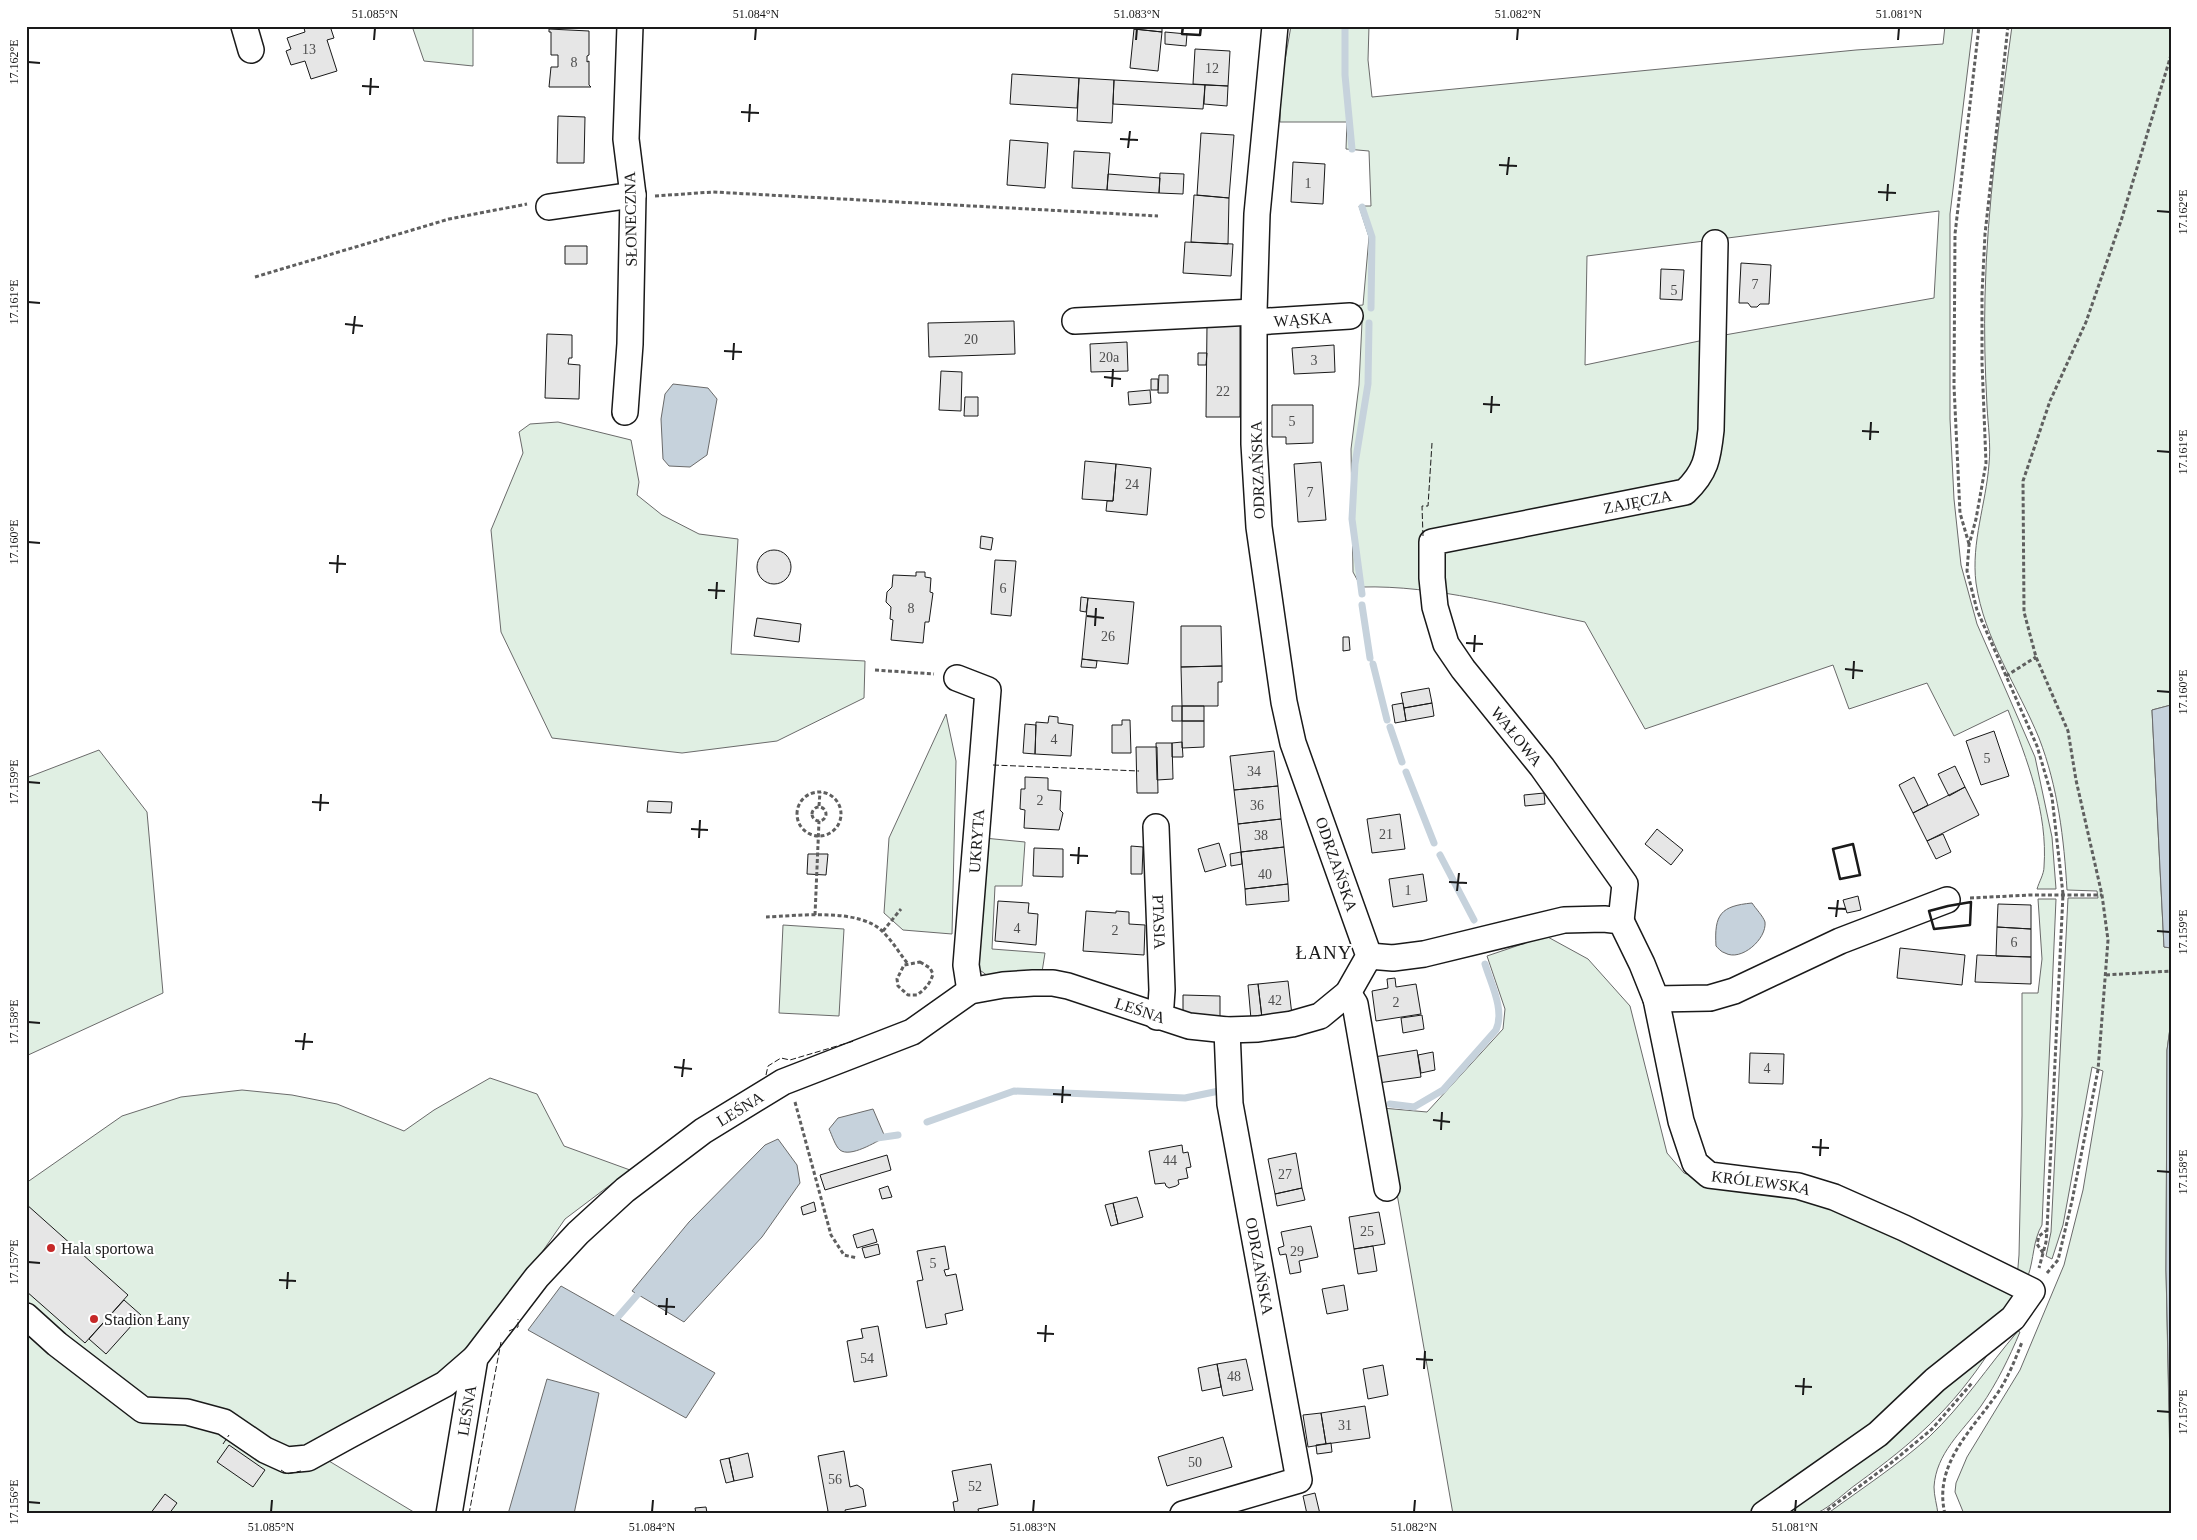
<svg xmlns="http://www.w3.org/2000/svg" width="2197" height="1540" font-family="Georgia,serif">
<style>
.green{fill:#e0efe3;stroke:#6a6a6a;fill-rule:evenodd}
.water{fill:#c6d2dc;stroke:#6a6a6a}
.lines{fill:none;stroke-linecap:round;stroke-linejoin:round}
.stream{stroke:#c6d2dc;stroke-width:7}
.building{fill:#e6e6e6;stroke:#1a1a1a}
.minor-casing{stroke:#1a1a1a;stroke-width:28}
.path{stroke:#5f5f5f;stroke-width:3;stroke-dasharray:4 2.5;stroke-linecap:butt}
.minor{stroke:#fff;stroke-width:25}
.fence{stroke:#1a1a1a;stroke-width:1;stroke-dasharray:6 2.5;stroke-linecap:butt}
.wall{stroke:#1a1a1a;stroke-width:2.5}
.ticks{fill:none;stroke:#1a1a1a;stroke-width:2}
.poi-dot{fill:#c62828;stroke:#fff;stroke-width:2}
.labels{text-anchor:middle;stroke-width:4;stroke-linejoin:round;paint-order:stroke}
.number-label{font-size:14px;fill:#4d4d4d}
.street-label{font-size:16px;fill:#1a1a1a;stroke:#fff}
.poi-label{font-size:16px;fill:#1a1a1a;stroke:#fff;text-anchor:start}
.quarter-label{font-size:19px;letter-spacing:1px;fill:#1a1a1a;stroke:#fff}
.neatline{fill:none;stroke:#1a1a1a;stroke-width:2}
.ticks-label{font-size:12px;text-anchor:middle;fill:#1a1a1a}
</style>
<rect width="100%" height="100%" fill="#fff"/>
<!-- green -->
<path class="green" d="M412 26H473V66L424 61Z
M1291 26H1369L1368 60 1372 97 1856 50 1943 44 1945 26H1973L1950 214V419L1954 499 1961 565 1977 624 2035 757 2052 837 2056 889H2037C2039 882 2044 874 2044 867 2048 812 2027 760 2008 710L1954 736 1927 683 1849 709 1833 665 1645 729 1585 622C1511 607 1436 585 1361 587L1353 572 1351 449 1359 385 1362 322 1276 326 1275 312 1363 305 1369 237 1359 206H1371L1369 151 1346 149 1347 122H1280L1281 83ZM1939 211 1934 298 1719 336 1697 490 1681 484 1696 462 1704 340 1585 365 1587 256Z
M2012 26H2171V705L2152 710 2164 947 2171 948V1021L2167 1050 2166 1270 2171 1514H1964L1955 1492 1956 1483 1967 1457 2020 1370 2064 1265 2083 1190 2103 1071 2092 1067 2063 1225 2052 1259 2046 1256 2051 1232 2068 898H2098L2097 891 2067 890C2064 839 2058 787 2039 738 2018 687 1984 639 1976 583 1971 542 1986 504 1989 464 1991 445 1988 425 1987 406 1985 369 1984 333 1985 296 1987 206 2000 115 2012 26Z
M558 422 631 440 639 482 637 495 662 515 699 534 738 539 731 654 865 661 864 698 777 741 682 753 552 738 501 632 491 530 523 453 519 432 530 424Z
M946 714 956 761 952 934 903 930 884 913 889 838Z
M99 750 147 812 163 993 26 1056V778Z
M984 838 1025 842 1022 886H995L992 949 1045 953 1042 972 988 976 977 968Z
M2038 899H2056L2042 1225C2033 1240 2034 1259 2028 1276L2017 1279 2019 1255 2022 1116V993H2038L2042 959Z
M783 925 844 929 839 1016 779 1013Z
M1546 936 1588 959 1630 1006 1667 1153 1684 1173 1703 1180 1797 1192 2015 1293V1300L1902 1401 1795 1484 1748 1514H1453L1382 1108 1427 1112 1503 1029 1505 1009 1487 956Z
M490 1078 537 1094 564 1146 630 1170 565 1219 486 1333 443 1375 309 1449 417 1514H26V1183L122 1116 181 1097 242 1090 292 1095 337 1104 404 1131 434 1110Z
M2018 1331 2020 1332C2009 1358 1997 1383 1981 1406 1962 1432 1936 1453 1934 1487 1934 1496 1937 1505 1938 1514H1827C1861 1489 1898 1465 1929 1437 1963 1405 1988 1366 2018 1331Z
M1990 1351C1951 1410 1914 1442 1858 1483 1845 1492 1832 1506 1817 1513 1810 1517 1785 1514 1775 1514Z"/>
<!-- water -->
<path class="water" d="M673 384 708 388 717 399 707 455 690 467 669 466 663 459 661 419 665 394Z
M2171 705V948L2164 947 2152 710Z
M1752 903C1756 909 1763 916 1765 922 1767 939 1741 962 1725 953 1721 952 1718 948 1716 946 1714 914 1721 906 1752 903Z
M2171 1021V1488L2166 1270 2167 1050Z
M873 1109 885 1137C876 1142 850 1158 840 1150 835 1146 832 1135 829 1129L838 1118Z
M778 1139 797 1165 800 1183 762 1237 684 1322 632 1291 689 1222 765 1145Z
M561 1286 715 1373 686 1418 528 1330Z
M547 1379 599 1393 574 1514H508Z"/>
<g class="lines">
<!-- stream -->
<path class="stream" d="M1345 26V75L1352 149
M1362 207 1372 237 1371 308
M1362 594 1352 519 1355 464 1368 384 1369 323
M1362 605 1370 658
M1373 664 1387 720
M1390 727 1402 762
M1406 772 1434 843
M1440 855 1474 920
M1390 1104 1414 1107 1443 1090 1496 1030C1505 1010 1491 984 1485 964
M927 1122 1014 1091 1185 1098 1219 1091
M877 1138 898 1135
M617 1318 638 1294"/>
</g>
<!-- building -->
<path class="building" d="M308 26H330L334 38 327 40 337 71 311 79 305 61 291 65 286 51 291 49 287 38 305 32 304 28Z
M1134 26H1162V32L1134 29Z
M549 29 589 31V55L587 56V62L589 61V85L591 87H549L551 67H558V55H551V32H549Z
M1134 29 1162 32 1158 71 1130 68Z
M1165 32 1187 34 1186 46 1165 44Z
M1195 49 1230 51 1228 86 1193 84Z
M1012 74 1079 78 1077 108 1010 104Z
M1079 78 1114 80 1112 123 1077 121Z
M1114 80 1205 85 1203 109 1113 104Z
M1205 85 1228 86 1227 106 1204 104Z
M558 116 585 117 584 163H557Z
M1201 133 1234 135 1229 198 1197 195Z
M1010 140 1048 143 1045 188 1007 185Z
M1074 151 1110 153 1107 190 1072 188Z
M1293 162 1325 164 1323 204 1291 202Z
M1160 173 1184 174 1183 194 1159 193Z
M1108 174 1160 178 1159 193 1107 190Z
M1194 195 1229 198 1228 244 1191 242Z
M1185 242 1233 244 1231 276 1183 273Z
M565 246H587V264H565Z
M1741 263 1771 265 1769 304H1760L1757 307H1751L1748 303H1739Z
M1661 269 1684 270 1682 300 1660 299Z
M1014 321 1015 354 929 357 928 323Z
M1207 325H1240V417H1206Z
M547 334 572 335V358H569L568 364 580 365 579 399 545 398Z
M1127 342 1128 371 1091 372 1090 344Z
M1334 345 1335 372 1294 374 1292 348Z
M1198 353H1207L1206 365H1198Z
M941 371 962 372 961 411 939 410Z
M1159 375H1168V393H1158Z
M1151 379H1158V390H1151Z
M1150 390 1151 403 1129 405 1128 392Z
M965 397H978V416H964Z
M1272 405H1313V443L1286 444V437H1272Z
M1085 461 1116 464 1113 501 1082 499Z
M1321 462 1326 520 1298 522 1294 464Z
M1116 464 1151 468 1147 515 1106 511 1107 501H1113Z
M981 536 993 538 991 550 980 548Z
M757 567a17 17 0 1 1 34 0a17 17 0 1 1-34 0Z
M995 560 1016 561 1011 616 991 614Z
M916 572H925V577L931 578 930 592 933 593 929 622H925L923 643 891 640 893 620 890 619 891 607 886 602 887 592 892 587 893 575 916 576Z
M1081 597 1088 598 1086 612 1080 611Z
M1088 598 1134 602 1128 664 1082 659Z
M757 618 801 624 799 642 754 636Z
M1181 626H1221L1222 666 1181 667Z
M1343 637H1349L1350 650 1343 651Z
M1082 659 1097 661 1096 668 1081 667Z
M1222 666V682H1218V706H1182L1181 667Z
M1429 688 1432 703 1404 708 1401 693Z
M1403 703 1406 721 1395 723 1392 705Z
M1432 703 1434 716 1406 721 1404 708Z
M1172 706H1182V721H1172Z
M1182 706H1204V721H1182Z
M1049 716 1058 717V723L1073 725 1071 756 1035 754 1036 722 1048 723Z
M1122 720H1130L1131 753H1112V725H1122Z
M1182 721H1204V747L1182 748Z
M1025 724 1036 725 1035 754 1023 753Z
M1994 731 2009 776 1981 785 1966 741Z
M1182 742 1183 757H1172V743Z
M1156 743H1172L1173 779 1157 780Z
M1136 747H1157L1158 793H1137Z
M1274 751 1278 786 1234 790 1230 756Z
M1955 766 1965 787 1949 796 1938 774Z
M1025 777 1048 778V790L1061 791 1060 810 1063 813 1059 830 1024 828 1025 810 1020 809 1021 789H1025Z
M1914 777 1928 805 1913 813 1899 785Z
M1278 786 1281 819 1238 824 1234 790Z
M1965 787 1979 815 1927 841 1913 813Z
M1544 793 1545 804 1525 806 1524 795Z
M648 801 672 802 671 813 647 812Z
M1400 814 1405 849 1372 853 1367 819Z
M1281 819 1284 847 1241 852 1238 824Z
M1657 829 1683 850 1671 865 1645 844Z
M1943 834 1951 852 1936 859 1927 841Z
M1219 843 1226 866 1205 872 1198 849Z
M1131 846 1143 847 1142 874H1131Z
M1284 847 1288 884 1245 889 1241 852Z
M1034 848 1063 849V877L1033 876Z
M1241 852 1242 864 1231 866 1230 854Z
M808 854H828L826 875 807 874Z
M1423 874 1427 901 1393 907 1389 879Z
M1288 884 1289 901 1246 905 1245 889Z
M1858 896 1861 910 1847 913 1843 900Z
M998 901 1029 903 1028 913 1038 914 1036 945 995 941Z
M1998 904 2031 905V929L1997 927Z
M1086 911 1116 913V911L1129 912V924L1145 925 1144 955 1083 951Z
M1997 927 2031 929V957L1996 956Z
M1900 948 1965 955 1962 985 1897 978Z
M1977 955 2031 957V984L1975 982Z
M1395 978 1396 987 1416 984 1421 1014 1376 1021 1372 991 1388 988 1387 979Z
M1288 981 1292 1015 1262 1018 1258 984Z
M1258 984 1262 1018 1251 1019 1248 985Z
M1183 995 1220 996V1017L1183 1016Z
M1422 1015 1424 1029 1403 1033 1401 1018Z
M1417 1050 1421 1077 1378 1083 1374 1057Z
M1433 1052 1435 1070 1421 1073 1418 1055Z
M1750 1053 1784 1054 1783 1084 1749 1083Z
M1182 1145 1183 1153 1188 1152 1191 1167 1186 1168 1188 1178 1178 1180 1179 1184 1176 1186 1169 1188 1166 1186 1165 1183 1155 1184 1149 1151Z
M1296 1153 1302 1188 1275 1194 1268 1159Z
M887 1155 891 1170 825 1190 820 1175Z
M888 1186 892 1197 882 1199 879 1189Z
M1302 1188 1305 1200 1277 1206 1275 1194Z
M1137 1197 1143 1217 1118 1224 1113 1203Z
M814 1202 816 1211 803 1215 801 1207Z
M1113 1203 1118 1224 1111 1226 1105 1205Z
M26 1204 128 1295 85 1343 26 1291Z
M1379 1212 1385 1244 1354 1249 1349 1217Z
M1311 1226 1318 1257 1299 1261 1301 1272 1290 1274 1286 1254 1280 1255 1278 1248 1284 1246 1281 1232Z
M873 1229 877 1242 857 1248 853 1235Z
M878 1244 880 1254 865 1258 862 1248Z
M945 1246 949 1269 944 1270 946 1276 956 1274 963 1310 945 1314 947 1324 926 1328 917 1281 923 1280 917 1251Z
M1373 1246 1377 1271 1358 1274 1354 1249Z
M1344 1285 1348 1310 1327 1314 1322 1289Z
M124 1300 141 1315 106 1354 89 1339Z
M878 1326 887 1376 854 1382 847 1341 863 1338 861 1329Z
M1246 1359 1253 1390 1223 1396 1217 1364Z
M1217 1364 1221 1387 1202 1391 1198 1368Z
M1383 1365 1388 1395 1368 1399 1363 1369Z
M1365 1406 1370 1438 1326 1444 1321 1413Z
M1321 1413 1326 1444 1308 1447 1303 1415Z
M1223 1437 1232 1467 1167 1486 1158 1457Z
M1331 1443 1332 1452 1317 1454 1316 1445Z
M229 1445 265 1470 253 1487 217 1462Z
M844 1451 850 1487 857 1485 863 1489 866 1506 845 1510 846 1514H821L828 1511 818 1456Z
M748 1453 753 1477 734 1481 729 1458Z
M729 1458 734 1481 726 1483 720 1460Z
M991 1464 998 1505 978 1509 979 1514H955L953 1502 958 1501 952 1471Z
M1315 1493 1320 1514H1307L1303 1496Z
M165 1494 177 1503 169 1514H150Z
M706 1507 707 1513 696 1514 695 1508Z"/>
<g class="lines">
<defs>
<g id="minor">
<path d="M244 26 251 50"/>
<path d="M549 207 633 195"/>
<path d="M1075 321 1254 312"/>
<path id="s1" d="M1254 322 1350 316"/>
<path d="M625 412 630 344 633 195 626 139 630 26"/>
<path d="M957 678 988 690 966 965 970 991"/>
<path id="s2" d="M1156 827 1162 990 1161 1005 1157 1017"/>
<path id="s3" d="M1621 921 1625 884 1542 767 1463 669 1446 644 1435 607 1432 578V542L1685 492C1706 472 1708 458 1711 430L1715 243"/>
<path id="s4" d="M1369 956 1393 958 1424 954 1564 920 1604 919 1621 921 1642 964 1656 999 1681 1121 1695 1163 1709 1175 1798 1186 1834 1197 1904 1228 2032 1291 2013 1318 1935 1380 1878 1434 1764 1514"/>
<path d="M1348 993 1355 1004 1387 1188"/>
<path d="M1656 999 1710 998 1734 991 1840 941 1947 900"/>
<path d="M26 1316 57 1344 143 1410 187 1412 224 1422 265 1450 287 1460 308 1458 348 1436 445 1384 475 1358"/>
<path id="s5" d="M449 1514 475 1358 537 1277 578 1233 625 1190 703 1131 783 1082 912 1032 970 991 1003 985 1033 983H1053L1068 986 1189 1026 1227 1030 1258 1029 1292 1024 1320 1016 1348 993 1369 956 1293 743 1284 702 1259 527 1254 444V312L1257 214 1275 26"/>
<path d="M1183 1514 1299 1480 1230 1104 1227 1030"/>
</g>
</defs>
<!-- minor casing -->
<use href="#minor" class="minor-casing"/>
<!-- path -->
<path class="path" d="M2008 26 1985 234 1982 294V363L1986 463 1976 519 1969 545 1967 571 1977 610 2037 746 2052 797 2063 894 2047 1230 2046 1242 2039 1268
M655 196 713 192 1158 216
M255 277 449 219 527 204
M1969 544 1960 513 1954 386 1955 234 1979 26
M875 670 934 674
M2006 676 2036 657
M797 814a22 22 0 1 1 44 0a22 22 0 1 1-44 0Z
M819 806 820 792
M812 814a7 7 0 1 1 14 0a7 7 0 1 1-14 0Z
M1970 898 2030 895H2102
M815 915 819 821
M766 917C798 916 861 907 884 933 893 942 900 954 908 964
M883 931 901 909
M920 962 930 968 933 974C930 984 925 989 917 995H908L898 986 897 979 904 965Z
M2106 975 2171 971
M795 1102 831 1235 844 1255 857 1258
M2043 1253 2037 1244 2039 1236 2047 1230
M2047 1273 2058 1260 2072 1201 2098 1070 2108 940 2102 895 2076 780 2068 731 2036 657 2024 612 2023 481 2050 401 2086 322 2121 221 2171 55
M1822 1514 1891 1463 1932 1429 1972 1383
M1945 1514C1933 1465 1971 1431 1997 1394 2008 1378 2015 1360 2022 1342"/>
<!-- minor -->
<use href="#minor" class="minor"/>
<!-- fence -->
<path class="fence" d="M1423 536 1422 506H1428L1432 443
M993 765 1139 771
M766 1075 768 1066 781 1058 790 1060 854 1041
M509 1331 518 1327V1319
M223 1444 229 1435
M281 1470 287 1474 301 1471
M469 1514 501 1342"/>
<!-- wall -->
<path class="wall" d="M1183 26 1182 34 1200 35 1201 26
M1853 844 1860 875 1840 879 1833 849Z
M1971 902 1970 925 1934 929 1929 911 1948 906Z"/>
</g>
<!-- ticks -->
<path class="ticks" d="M374 40 375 28M755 40 756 28M1136 40 1137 28M1517 40 1518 28M1898 40 1899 28M28 62 40 63M362 86 379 87M370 95 371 78M741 112 759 113M749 122 750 104M1120 139 1138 140M1128 148 1130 131M1499 165 1517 166M1507 175 1509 157M1878 192 1896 193M1887 201 1888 184M2157 211 2170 212M28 302 40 303M345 324 363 326M353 334 355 316M724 351 742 352M733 360 734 343M1104 377 1121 379M1112 387 1113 369M1483 404 1500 405M1491 413 1492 396M1862 431 1879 432M1870 440 1871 422M2157 451 2170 452M28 542 40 543M329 563 346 564M337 573 338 555M708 590 725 591M716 599 717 582M1087 616 1104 618M1095 626 1096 608M1466 643 1483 644M1474 652 1475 635M1845 669 1863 671M1853 679 1854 661M2157 691 2170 692M28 782 40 783M312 802 329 803M320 811 321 794M691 829 708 830M699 838 700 820M1070 855 1088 856M1078 864 1079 847M1449 882 1467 883M1457 891 1459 873M1828 908 1846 909M1836 917 1838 900M2157 931 2170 932M28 1022 40 1023M295 1041 313 1042M303 1050 305 1033M674 1067 692 1069M682 1077 684 1059M1053 1094 1071 1095M1062 1103 1063 1086M1433 1120 1450 1122M1441 1130 1442 1112M1812 1147 1829 1148M1820 1156 1821 1139M2157 1171 2170 1172M28 1262 40 1263M279 1280 296 1281M287 1289 288 1272M658 1306 675 1307M666 1315 667 1298M1037 1333 1054 1334M1045 1342 1046 1325M1416 1359 1433 1360M1424 1369 1425 1351M1795 1386 1812 1387M1803 1395 1804 1378M2157 1411 2170 1412M28 1502 40 1503M271 1512 272 1500M652 1512 653 1500M1033 1512 1034 1500M1414 1512 1415 1500M1795 1512 1796 1500"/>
<!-- markers -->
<g class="poi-dot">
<circle cx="51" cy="1248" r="5"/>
<circle cx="94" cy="1319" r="5"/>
</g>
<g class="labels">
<!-- number labels -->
<g class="number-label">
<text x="309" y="54">13</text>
<text x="574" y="67">8</text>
<text x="1212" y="73">12</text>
<text x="1308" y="188">1</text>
<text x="1755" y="289">7</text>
<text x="1674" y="295">5</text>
<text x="971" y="344">20</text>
<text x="1109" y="362">20a</text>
<text x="1314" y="365">3</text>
<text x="1223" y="396">22</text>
<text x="1292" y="426">5</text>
<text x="1132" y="489">24</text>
<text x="1310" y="497">7</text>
<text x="1003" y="593">6</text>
<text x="911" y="613">8</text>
<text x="1108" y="641">26</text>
<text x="1054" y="744">4</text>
<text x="1987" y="763">5</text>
<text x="1254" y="776">34</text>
<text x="1040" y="805">2</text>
<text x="1257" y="810">36</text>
<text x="1386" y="839">21</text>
<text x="1261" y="840">38</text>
<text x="1265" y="879">40</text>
<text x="1408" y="895">1</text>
<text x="1017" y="933">4</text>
<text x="1115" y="935">2</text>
<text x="2014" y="947">6</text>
<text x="1275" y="1005">42</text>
<text x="1396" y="1007">2</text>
<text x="1767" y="1073">4</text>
<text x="1170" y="1165">44</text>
<text x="1285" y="1179">27</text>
<text x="1367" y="1236">25</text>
<text x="1297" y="1256">29</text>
<text x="933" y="1268">5</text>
<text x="867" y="1363">54</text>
<text x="1234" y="1381">48</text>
<text x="1345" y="1430">31</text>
<text x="1195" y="1467">50</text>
<text x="835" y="1484">56</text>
<text x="975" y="1491">52</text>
</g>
<!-- street labels -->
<g class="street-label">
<text transform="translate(630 219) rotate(-91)" y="6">SŁONECZNA</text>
<text dy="6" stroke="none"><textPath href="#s1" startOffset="49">WĄSKA</textPath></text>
<text transform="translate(1257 470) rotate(-92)" y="6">ODRZAŃSKA</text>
<text dy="6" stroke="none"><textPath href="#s3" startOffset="650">ZAJĘCZA</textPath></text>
<text transform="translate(1517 736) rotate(51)" y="6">WAŁOWA</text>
<text transform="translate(976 841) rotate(-86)" y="6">UKRYTA</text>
<text transform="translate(1337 864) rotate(71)" y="6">ODRZAŃSKA</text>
<text dy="6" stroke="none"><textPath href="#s2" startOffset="95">PTASIA</textPath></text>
<text dy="6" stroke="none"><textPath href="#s5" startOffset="960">LEŚNA</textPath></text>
<text dy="6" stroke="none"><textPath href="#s5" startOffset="525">LEŚNA</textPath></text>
<text dy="6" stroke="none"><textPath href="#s4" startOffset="582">KRÓLEWSKA</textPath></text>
<text transform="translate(1260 1266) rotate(80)" y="6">ODRZAŃSKA</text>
<text dy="6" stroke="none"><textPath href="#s5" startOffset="105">LEŚNA</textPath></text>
</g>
<!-- poi labels -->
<g class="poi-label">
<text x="61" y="1254">Hala sportowa</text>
<text x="104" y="1325">Stadion Łany</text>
</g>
<!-- quarter labels -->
<g class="quarter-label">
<text x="1324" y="959">ŁANY</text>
</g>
</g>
<!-- border -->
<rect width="2197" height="1540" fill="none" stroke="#ffffff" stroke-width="55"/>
<rect x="28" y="28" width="2142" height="1484" class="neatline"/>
<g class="ticks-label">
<text x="375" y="18">51.085°N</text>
<text x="756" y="18">51.084°N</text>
<text x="1137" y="18">51.083°N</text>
<text x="1518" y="18">51.082°N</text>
<text x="1899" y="18">51.081°N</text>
<text transform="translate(14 62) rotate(-90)" y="4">17.162°E</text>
<text transform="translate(2183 212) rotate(-90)" y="4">17.162°E</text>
<text transform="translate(14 302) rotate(-90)" y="4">17.161°E</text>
<text transform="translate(2183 452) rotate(-90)" y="4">17.161°E</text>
<text transform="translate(14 542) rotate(-90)" y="4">17.160°E</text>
<text transform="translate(2183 692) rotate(-90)" y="4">17.160°E</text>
<text transform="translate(14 782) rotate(-90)" y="4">17.159°E</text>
<text transform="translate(2183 932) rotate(-90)" y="4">17.159°E</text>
<text transform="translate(14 1022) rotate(-90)" y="4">17.158°E</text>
<text transform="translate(2183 1172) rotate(-90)" y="4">17.158°E</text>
<text transform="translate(14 1262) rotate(-90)" y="4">17.157°E</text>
<text transform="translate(2183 1412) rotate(-90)" y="4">17.157°E</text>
<text transform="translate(14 1502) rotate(-90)" y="4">17.156°E</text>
<text x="271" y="1531">51.085°N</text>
<text x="652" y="1531">51.084°N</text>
<text x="1033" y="1531">51.083°N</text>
<text x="1414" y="1531">51.082°N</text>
<text x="1795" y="1531">51.081°N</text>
</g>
</svg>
